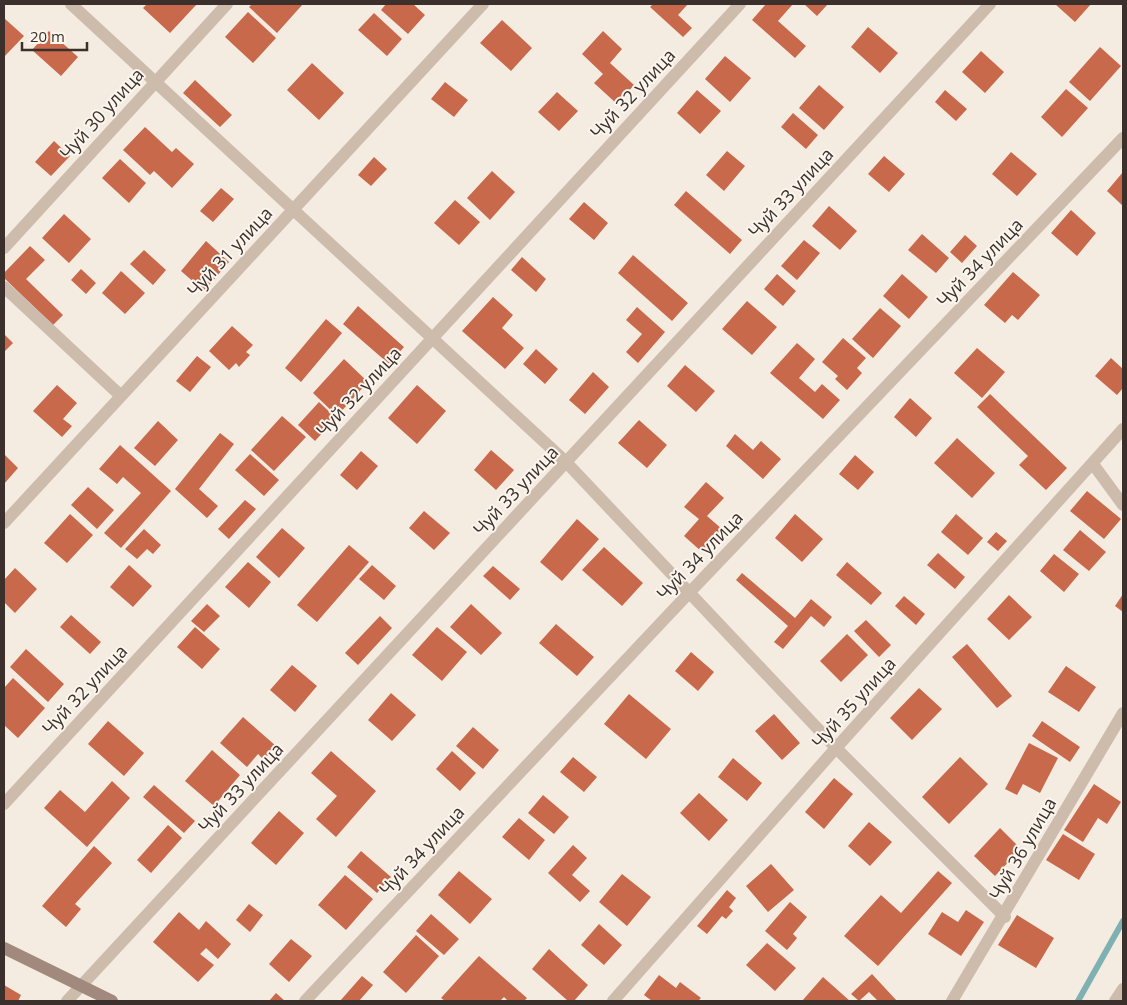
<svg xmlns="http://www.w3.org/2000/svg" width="1127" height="1005" font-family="'Open Sans',sans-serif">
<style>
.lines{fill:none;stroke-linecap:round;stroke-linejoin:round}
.stream{stroke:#7fb0b2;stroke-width:6}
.building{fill:#c8694b}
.street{stroke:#cdbbac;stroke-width:12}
.secondary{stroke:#a18a7d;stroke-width:12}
.labels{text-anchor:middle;stroke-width:4;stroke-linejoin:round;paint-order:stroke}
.street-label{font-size:18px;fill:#3b302b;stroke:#fbf5ee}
</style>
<rect width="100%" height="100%" fill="#f4ebe1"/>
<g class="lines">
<!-- stream -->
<path class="stream" d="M1078 1001 1123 921"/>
</g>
<!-- building -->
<path class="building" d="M147 4H197L170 33 143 8Z
M252 4H303L277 33 249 7Z
M386 4H413L425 15 408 34 381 10Z
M653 4H688L678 15 692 28 683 37 650 7Z
M766 4H793L778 21 806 46 795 58 752 20Z
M804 4H828L817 16Z
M1055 4H1091L1075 22Z
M248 12 276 38 253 63 225 37Z
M374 13 402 39 387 56 358 30Z
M4 18 24 36 4 57Z
M502 20 532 48 511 71 480 43Z
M868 27 898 53 880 73 851 47Z
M49 31 78 57 61 76 32 50Z
M603 31 622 49 610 63 634 85 617 104 594 83 603 74 582 54Z
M1100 47 1121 66 1090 101 1069 82Z
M981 51 1004 72 985 93 962 72Z
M725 56 751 78 730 102 705 79Z
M312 63 344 93 319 120 287 90Z
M195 80 232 115 220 127 183 93Z
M445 82 468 100 454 117 431 99Z
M819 85 844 107 824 130 799 108Z
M1066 89 1088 108 1062 137 1041 117Z
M697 90 721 111 700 134 677 113Z
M945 90 967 109 956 121 935 102Z
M557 92 578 111 559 131 538 112Z
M793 113 818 135 806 149 781 127Z
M145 127 172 152 176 148 194 164 172 188 154 171 150 175 123 150Z
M54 141 70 156 51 176 35 162Z
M727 151 745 166 724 191 706 175Z
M1011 152 1037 174 1017 196 992 174Z
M884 156 905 174 889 192 868 174Z
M374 157 387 169 371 186 358 175Z
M120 159 146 183 129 203 102 178Z
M492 171 515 192 490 220 467 198Z
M1123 172V206L1107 191Z
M221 188 234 199 213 222 200 211Z
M686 191 742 240 730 254 674 205Z
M455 200 480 222 459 245 434 223Z
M584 202 608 223 594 240 569 219Z
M829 206 857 231 840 250 812 226Z
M1071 210 1096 233 1077 256 1051 233Z
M64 214 91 239 69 263 42 238Z
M922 234 949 258 936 273 908 250Z
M965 235 977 246 962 263 950 252Z
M804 240 820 253 797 280 781 266Z
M206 241 229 262 204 291 181 271Z
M30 246 45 260 26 279 63 315 53 325 4 278V273Z
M144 250 166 270 153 285 130 264Z
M633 255 688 303 672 321 618 273Z
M522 257 546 279 536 292 511 270Z
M81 269 96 283 86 294 71 280Z
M121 271 145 293 125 314 102 293Z
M1013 272 1040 295 1018 320 1012 315 1005 323 984 305Z
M777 274 796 291 783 306 764 289Z
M902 274 928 297 909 319 883 296Z
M493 297 513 315 502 328 524 348 505 369 462 331Z
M747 301 777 327 752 355 722 329Z
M358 306 404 347 389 364 343 324Z
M637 307 665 332 638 363 626 352 642 334 626 320Z
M880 308 901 326 873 358 852 339Z
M326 319 342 333 301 382 285 368Z
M232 326 253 345 246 352 250 355 239 367 236 363 229 370 209 351Z
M4 334 13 343 4 352Z
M843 338 866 358 857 368 862 373 847 390 835 379 838 376 822 362Z
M797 343 815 359 799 378 815 392 822 384 840 400 823 419 770 373Z
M977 348 1005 372 982 398 954 373Z
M536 349 558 369 545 384 523 364Z
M197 356 211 367 190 392 176 381Z
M1111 358 1123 369V388L1117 395 1095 376Z
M344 359 368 382 337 416 313 393Z
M685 365 715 391 696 412 667 386Z
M593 372 609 387 585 414 569 400Z
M57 385 77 403 63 419 72 426 62 437 33 411Z
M417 385 446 411 417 444 388 418Z
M990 394 1067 468 1046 490 1019 465 1028 456 977 407Z
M910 398 932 418 916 437 894 417Z
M319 402 336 418 315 441 298 425Z
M282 416 306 437 274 471 251 450Z
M639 420 667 445 647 468 618 443Z
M158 421 178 440 155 466 134 448Z
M220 433 234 444 199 489 218 506 207 518 175 489Z
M735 434 753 450 761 441 781 459 763 479 726 446Z
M957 438 995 473 972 498 934 463Z
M120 445 171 491 121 548 104 533 141 493 123 477 117 484 99 469Z
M491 450 514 470 496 490 474 470Z
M361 451 378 466 357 490 340 475Z
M4 454 18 468 4 484Z
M250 454 279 480 264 496 235 470Z
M855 455 874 472 858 490 839 474Z
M706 482 724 498 707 516 722 529 702 552 684 536 699 519 684 507Z
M88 487 114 510 97 529 71 505Z
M1087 491 1121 519 1104 539 1070 511Z
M245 500 256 509 229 539 218 529Z
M424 511 450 533 434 550 409 528Z
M70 514 93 535 67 563 44 543Z
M795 514 823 539 802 562 775 538Z
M956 514 983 538 968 555 941 532Z
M577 519 599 539 562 581 540 562Z
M282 528 305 548 279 578 256 557Z
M144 529 161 545 153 554 147 549 137 559 125 549Z
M1080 530 1106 552 1089 571 1063 550Z
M996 532 1007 541 998 551 987 542Z
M349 545 369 562 317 622 297 605Z
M604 547 643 583 622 606 582 570Z
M938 553 965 577 955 589 927 565Z
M1054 554 1079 574 1064 592 1040 571Z
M248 562 271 582 249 608 225 587Z
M847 562 882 593 871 605 836 575Z
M129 565 152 586 133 607 110 587Z
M372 565 396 586 384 600 359 579Z
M493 566 520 589 510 600 483 576Z
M15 568 37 589 15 613 4 602V580Z
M742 573 795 618 811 599 832 617 824 627 811 616 783 649 774 642 788 626 736 580Z
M1123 594V612L1115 606Z
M1009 595 1032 617 1009 640 987 619Z
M904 596 925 614 916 625 895 606Z
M207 604 220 616 204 632 191 621Z
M471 604 502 633 481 655 450 627Z
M71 615 101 642 90 654 60 627Z
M380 616 392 628 358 665 345 653Z
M866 620 891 645 879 657 854 631Z
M556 624 594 657 577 676 539 643Z
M195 627 220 649 202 669 177 647Z
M437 627 467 652 442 681 412 655Z
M847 634 868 655 841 682 820 661Z
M967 644 1012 696 997 708 952 657Z
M26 649 64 684 48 702 10 667Z
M691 652 714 672 698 691 675 671Z
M292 665 317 686 295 712 270 690Z
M1066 666 1096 687 1079 712 1048 692Z
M13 678 45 708 18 738 4 725V688Z
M919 688 942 709 912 740 890 718Z
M391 693 416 715 392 741 368 720Z
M629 694 671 729 646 759 604 724Z
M774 714 800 743 782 760 755 731Z
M243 717 276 746 264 760 258 754 247 767 220 743Z
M108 721 144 753 124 776 88 744Z
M1042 721 1080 747 1070 762 1032 736Z
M473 727 499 750 483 769 456 746Z
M1029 743 1058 758 1040 793 1023 784 1017 795 1005 789Z
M212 750 240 775 214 806 185 781Z
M331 751 376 791 336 837 316 819 337 796 311 773Z
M452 751 476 773 460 791 436 769Z
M573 757 597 777 584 792 560 772Z
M960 757 988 784 949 824 922 797Z
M733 758 762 783 747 801 718 777Z
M834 778 853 794 824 829 805 812Z
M112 781 130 798 87 847 44 808 60 790 85 812Z
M1094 784 1121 802 1107 824 1098 818 1083 842 1064 830Z
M154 785 195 821 184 833 143 797Z
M699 793 728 820 709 841 680 813Z
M543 795 569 817 554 834 528 813Z
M279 811 304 833 276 865 251 843Z
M519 818 545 840 529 860 502 837Z
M869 822 892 842 870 866 848 846Z
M168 825 182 838 151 873 137 860Z
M1000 828 1021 849 995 876 974 856Z
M1063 834 1095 854 1079 880 1046 860Z
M573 845 587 858 572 875 590 891 580 902 548 873Z
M94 846 112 863 75 904 81 909 66 927 42 906Z
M361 851 391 877 377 893 347 867Z
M771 864 794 890 768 912 746 886Z
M459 871 492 899 470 924 438 895Z
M938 871 952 883 878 966 844 936 881 895 901 913Z
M622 874 651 897 627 926 599 902Z
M345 875 373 899 346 930 318 905Z
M727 890 736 898 729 907 733 911 726 919 722 916 707 934 697 926Z
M790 902 807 917 793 934 797 938 787 950 765 931Z
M249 904 263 915 250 932 236 920Z
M966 910 984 922 961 956 928 934 942 912 958 922Z
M179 912 199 930 206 921 231 944 218 959 206 948 200 954 214 965 198 982 153 942Z
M431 914 459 939 444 955 416 931Z
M1017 915 1054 938 1036 968 998 945Z
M599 924 622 945 604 965 581 945Z
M416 935 439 956 406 993 383 972Z
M291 939 312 956 289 982 269 964Z
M767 943 796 968 775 991 746 965Z
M549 949 588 985 574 1001H568L532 969Z
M479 956 527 998 524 1001H508L504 997 500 1001H445L441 998Z
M872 974 897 1001H878L869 992 859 1001 851 994Z
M659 975 676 988 680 982 701 998 698 1001H652L644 995Z
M362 976 373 985 359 1001H340Z
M823 977 850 1001H802Z
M4 985 21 995 18 1001H4Z
M276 993 285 1001H269Z"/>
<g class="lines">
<!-- street -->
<path class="street" d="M71 4 566 462 836 748 1005 917
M4 248 227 4
M4 287 121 396
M1093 464 1123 505
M4 523 483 4
M4 804 740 4
M67 1001 990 4
M305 1001 689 593 1123 138
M613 1001 836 748 1123 429
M952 1001 1123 713
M1115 1001 1123 989"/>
<!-- secondary -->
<path class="secondary" d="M4 948 112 1001"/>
</g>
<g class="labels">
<!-- street labels -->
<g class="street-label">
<text transform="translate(633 94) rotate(-47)" y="6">Чуй 32 улица</text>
<text transform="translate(102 114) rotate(-48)" y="6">Чуй 30 улица</text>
<text transform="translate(791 193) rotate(-47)" y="6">Чуй 33 улица</text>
<text transform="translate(230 252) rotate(-47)" y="6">Чуй 31 улица</text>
<text transform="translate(980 263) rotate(-46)" y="6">Чуй 34 улица</text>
<text transform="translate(359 392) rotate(-47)" y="6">Чуй 32 улица</text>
<text transform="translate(516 491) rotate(-47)" y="6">Чуй 33 улица</text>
<text transform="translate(700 556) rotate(-46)" y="6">Чуй 34 улица</text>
<text transform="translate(85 690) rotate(-47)" y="6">Чуй 32 улица</text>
<text transform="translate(854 703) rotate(-48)" y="6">Чуй 35 улица</text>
<text transform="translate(241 788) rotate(-47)" y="6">Чуй 33 улица</text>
<text transform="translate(1023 849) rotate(-60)" y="6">Чуй 36 улица</text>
<text transform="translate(422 851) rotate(-47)" y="6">Чуй 34 улица</text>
</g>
</g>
<!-- border -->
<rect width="1127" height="1005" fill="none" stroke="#3b302b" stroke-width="10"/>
<!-- scale -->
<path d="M22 42v8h65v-8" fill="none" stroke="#3b302b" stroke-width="2.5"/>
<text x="30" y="42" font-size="15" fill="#3b302b" stroke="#fbf5ee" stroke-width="4" paint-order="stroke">20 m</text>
</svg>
